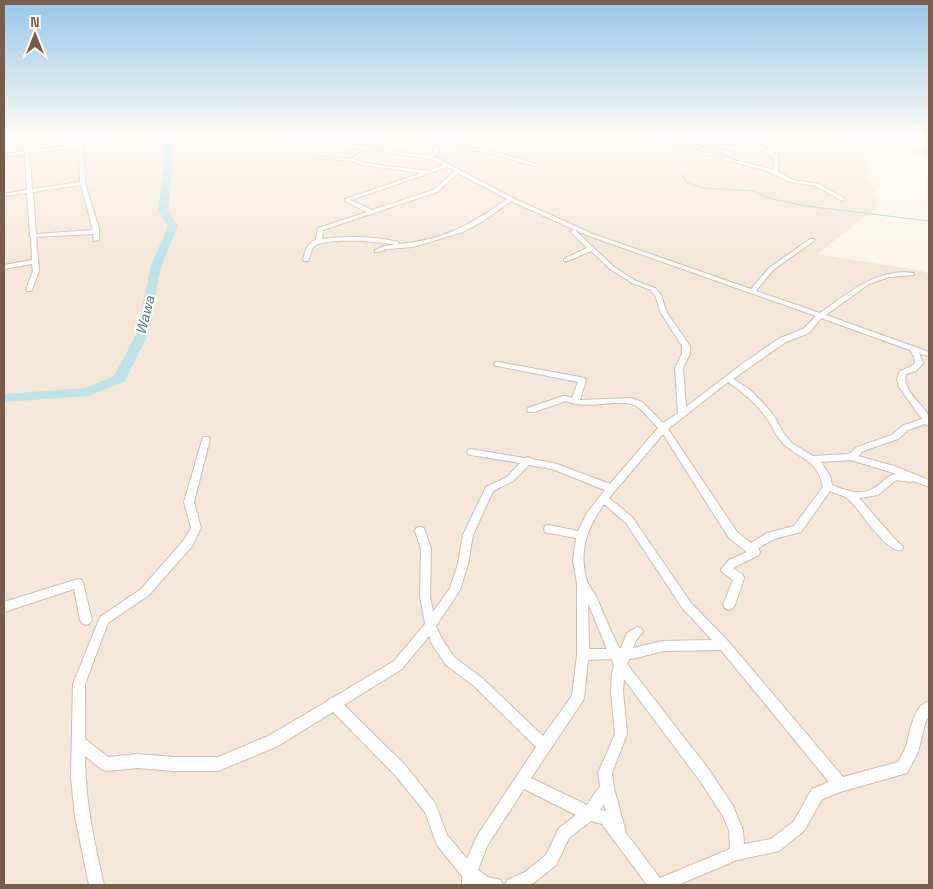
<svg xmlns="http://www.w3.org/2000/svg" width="933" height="889" font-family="'Space Grotesk',sans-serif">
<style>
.residential{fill:#f5e8da}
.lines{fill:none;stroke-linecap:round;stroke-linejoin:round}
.stream{stroke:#a5d3da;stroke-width:1}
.river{fill:#bfe3e8;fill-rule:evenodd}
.minor-casing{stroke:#d1beb0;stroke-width:2}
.minor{fill:#fff;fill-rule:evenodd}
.labels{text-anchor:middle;stroke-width:4.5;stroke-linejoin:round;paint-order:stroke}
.far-water-label{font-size:14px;font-style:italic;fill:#437c86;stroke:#fffaf3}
</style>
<rect width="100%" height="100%" fill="#fdf6ec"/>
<!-- residential -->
<path class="residential" d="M4 136H856L879 206 817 254 923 271 929 274V885H4Z"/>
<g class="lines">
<!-- stream -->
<path class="stream" d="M679 174 685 178 686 182 703 188 754 191 768 198 806 206 929 221"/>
<!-- river -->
<path class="river" d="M163 136H171L173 161 168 210 178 226 161 266 148 335 126 379 124 382 88 396 4 402V394L86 388 114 376 136 335 151 266 168 226 158 210 165 161Z"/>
<defs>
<path id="minor" d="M78 136H83L72 145 140 136 131 140 83 146 85 183 99 229V240L94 241 93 234 36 237 39 271 32 290 31 291H27L26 290 33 271 32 264 4 269V265L32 260 31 237 29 236 30 235 27 193 4 196V194L27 190 25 154 4 156V154L66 146ZM79 147 80 182 32 189 29 153ZM81 185 93 230 36 234 33 192Z
M202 136H206L209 144H205Z
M274 136H280L286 139 352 144 425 156 432 154 439 136H443L441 143 492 151 536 164V165L534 166 491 153 440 146 436 156 431 157 437 158 513 198 593 234 751 289 769 268 810 239H814V241L773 270 756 291 820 313C849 293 876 268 914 273V275L889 277 869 284 826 315 929 352V356L919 353 923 363 916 371 906 374C901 391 925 405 929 417 930 420 929 423 929 426L925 424 908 430 898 439 863 451 858 456 894 466 929 480V486H927L913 481 910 482 896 480 878 495 859 498 893 537 903 547 902 550C886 554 860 509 848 499 844 495 835 494 830 491L801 532 774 539 758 548 760 552 759 555 733 568 743 575 744 578 735 605 733 608 729 610 725 608 723 605 733 580 722 572 721 569 729 560 747 552 729 538 663 434 609 498 632 517 691 603 728 641 843 777 898 762C900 758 903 753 905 749 911 734 911 707 929 701V717L926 720 918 752 907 773 840 792 822 799 804 831 779 851 737 860 678 885H647L602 824 591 821 569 838 556 865 535 882 529 885H505L507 880 525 872 546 855 559 828 576 815 524 789 487 846 478 870 488 877 501 880 503 885H462V876L437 845 425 812 395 775 333 712 278 746 218 771H174L138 768 106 771 101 769 85 756C85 800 94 842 104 885H89L75 817 71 777 73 684 100 617 141 589 184 540 191 528 184 502 203 437H209L210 439 194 502 201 528 192 546 149 595 108 623 85 684V739L108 757 138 754 174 757H218L268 736 328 701 329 699 334 697 394 661 425 624 420 596 421 549 415 531 416 528 420 527 424 528 431 549 430 596 433 612 450 588 458 564 463 535 486 487 507 477 520 463 471 455 468 454 467 452 468 450 471 449 525 458 528 457 532 459 557 464 610 484 658 428C651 421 644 411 636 406 622 397 587 411 566 401L534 412H528L527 410 528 408 563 396H566L572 398 578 382 498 366H495L494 364 495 362H498L585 378 586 380 580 400 632 398 642 402 663 423 678 413 675 368 682 354V346L661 313 655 295 651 290 632 283 610 269 591 251 568 261H564V259L587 248 570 231 575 230 511 201 485 220 463 232 413 247 387 249 379 252H375V250L384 246 395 245C380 241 324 237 313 247L308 261H304L303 260C305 251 307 243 316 240L318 228 367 212 345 201V199L422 173 362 165 352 161 317 158 302 154 298 151V142L283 141ZM302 143 365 149 352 159C336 158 315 159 302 150ZM370 149 434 160 443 165 428 171 363 163 356 160 365 152ZM447 167 455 171 433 190 372 210 351 200ZM458 173 507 199C472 224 442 241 398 244L399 243 398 242C374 236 347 236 322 239L323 230 437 192ZM575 230 589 236 816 316 803 329 780 338 742 364 686 407 683 368 690 354V346L667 313 661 295 655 288 636 281 614 267ZM821 318 910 350 914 357 915 363 910 367 900 371 897 379 899 387 922 419 902 426 892 435 857 447 849 454 813 456 792 443 784 434 774 416 765 405 749 389 733 379 786 342 809 333ZM728 382C743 392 758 405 768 420 772 426 775 434 780 440 797 460 817 456 823 487L794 526 767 533 751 543 737 532 668 429ZM851 460 897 474C887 474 882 484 874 488 861 497 845 490 832 485L830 476 821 462ZM529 465 552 469 605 490 587 513 578 531 549 525 545 526 544 529 545 532 549 533 576 538 573 561 577 583V655L572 696 543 736 482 678 454 657 441 637 436 626 460 590 468 564 473 535 493 491 513 481ZM604 504 626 523 683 609 712 640 663 641 633 648 636 640 643 632 641 628 637 627 627 633 621 648H619C611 632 604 615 597 598 594 592 589 587 587 581 578 552 587 528 604 504ZM588 603 607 649H589ZM429 636 432 644 446 665 474 686 536 747 477 836 467 859 447 835 435 803 405 765 344 705 402 669ZM721 650 829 782 812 789 794 821 771 839 744 844 743 830 733 806 710 771 627 664 629 659 636 658 663 651ZM612 659 614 666 612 672 611 691 615 734 598 773 600 786 587 805 531 778 582 702 584 698 588 660ZM624 679 700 781 723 816 729 830 730 849 660 878 626 833 614 788 612 773 627 734 623 691ZM604 804 606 811 600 810Z
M396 136H405L363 145 361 144Z
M633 136H640L774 170V158L753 145 668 141 666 140 668 139 749 142 748 140 750 139 814 136 905 147 929 153V155L905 149 810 138 753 141 778 156V172L793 180 819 184 844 198V200L842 201 816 186 790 182 765 170Z
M702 143 735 154V155L731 156 700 145Z
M78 579 82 580 83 583 92 620 90 623 86 625 82 623 80 620 74 589 4 612V602Z"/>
</defs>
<!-- minor casing -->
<use href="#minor" class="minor-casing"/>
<!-- minor -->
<use href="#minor" class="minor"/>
</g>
<!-- sky -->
<linearGradient id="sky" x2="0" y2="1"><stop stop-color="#97c7e8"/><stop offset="0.52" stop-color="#fefbf6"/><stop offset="1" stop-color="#fefbf6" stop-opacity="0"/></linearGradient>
<rect width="933" height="260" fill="url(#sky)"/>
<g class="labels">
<!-- far-water labels -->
<g class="far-water-label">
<text transform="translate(145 315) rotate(-76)" y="5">Wawa</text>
</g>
</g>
<!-- border -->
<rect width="933" height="889" fill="none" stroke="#7a5c4d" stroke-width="10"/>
<!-- north arrow -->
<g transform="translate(35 35)" stroke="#fffaf3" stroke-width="4" paint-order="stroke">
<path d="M0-4L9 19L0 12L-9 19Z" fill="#7a5c4d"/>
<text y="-8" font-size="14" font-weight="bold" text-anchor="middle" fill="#7a5c4d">N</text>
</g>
</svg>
